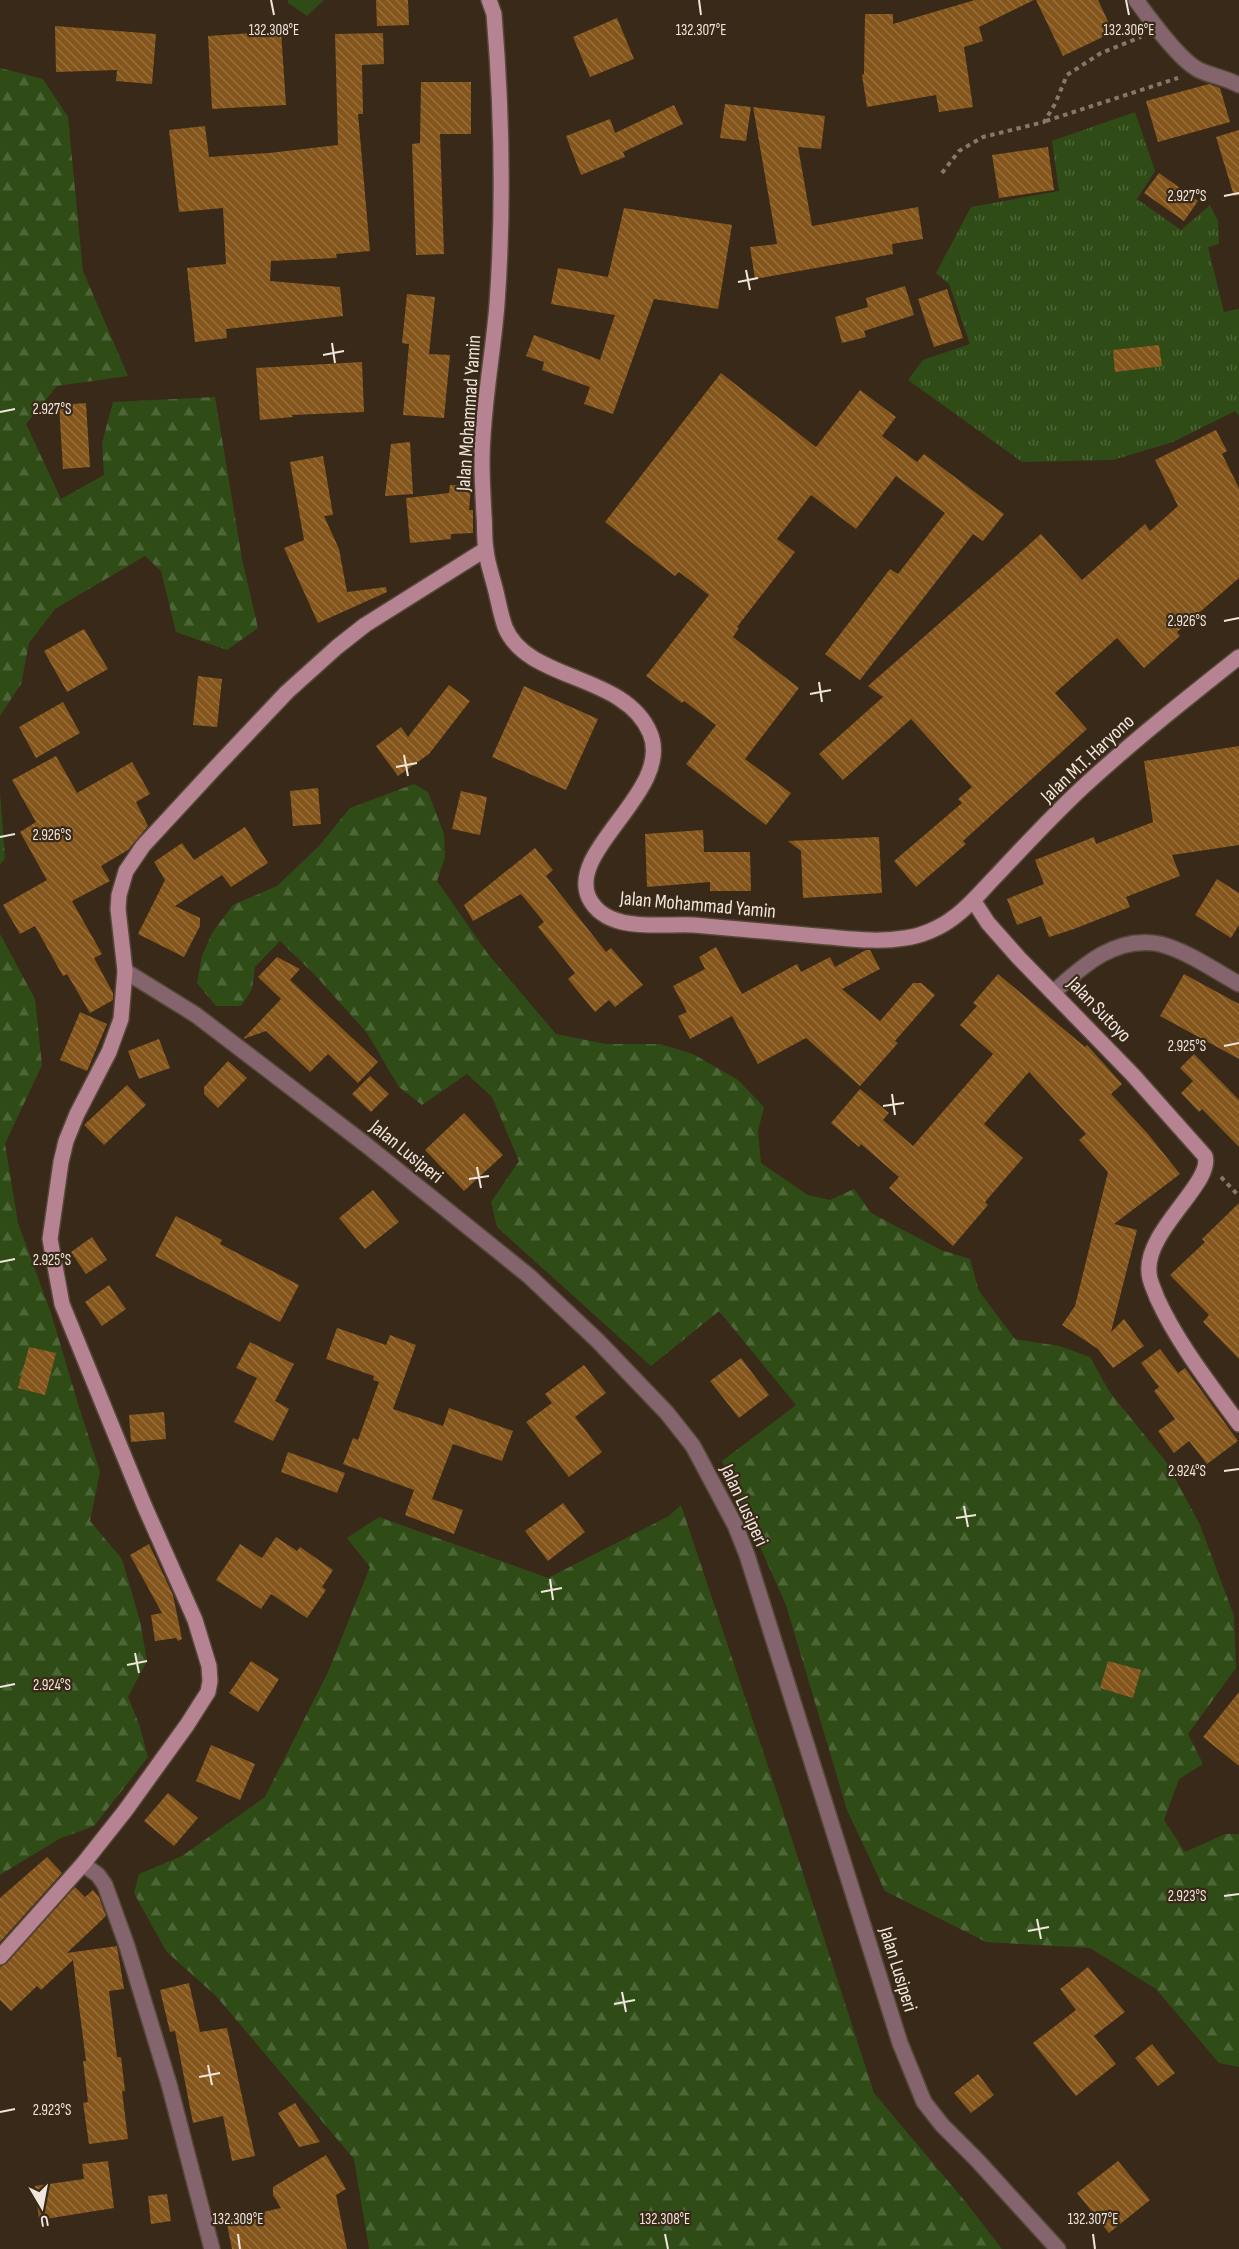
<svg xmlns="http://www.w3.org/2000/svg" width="1239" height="2249" font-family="'Sofia Sans Condensed',sans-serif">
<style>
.grass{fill:url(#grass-tufts)}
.forest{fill:url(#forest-firs)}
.garden{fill:#2f4c17}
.building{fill:url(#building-back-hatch)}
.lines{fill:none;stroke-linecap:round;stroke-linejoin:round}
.street-casing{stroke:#564738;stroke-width:18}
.secondary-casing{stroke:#564738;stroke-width:18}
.path{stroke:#85786a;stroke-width:4;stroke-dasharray:4.5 4.5;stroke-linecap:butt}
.street{stroke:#84646d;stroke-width:15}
.secondary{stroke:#b58391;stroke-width:15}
.ticks{fill:none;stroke:#f0e6dc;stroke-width:2}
.labels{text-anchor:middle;stroke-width:4.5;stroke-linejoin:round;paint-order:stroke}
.street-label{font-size:20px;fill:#f0e6dc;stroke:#392919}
.ticks-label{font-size:15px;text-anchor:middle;fill:#f0e6dc;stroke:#392919;stroke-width:4.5;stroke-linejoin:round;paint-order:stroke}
</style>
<defs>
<pattern id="grass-tufts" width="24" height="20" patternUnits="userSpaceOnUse" patternTransform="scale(1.5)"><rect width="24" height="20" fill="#2f4c17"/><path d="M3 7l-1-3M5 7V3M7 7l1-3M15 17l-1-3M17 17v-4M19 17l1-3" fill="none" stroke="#4d6638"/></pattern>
<pattern id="forest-firs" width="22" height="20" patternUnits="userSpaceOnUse" patternTransform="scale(1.5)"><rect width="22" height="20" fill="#2f4c17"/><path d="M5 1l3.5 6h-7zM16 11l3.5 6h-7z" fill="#4d6638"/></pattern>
<pattern id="building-back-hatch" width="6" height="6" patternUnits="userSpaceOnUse" patternTransform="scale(1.5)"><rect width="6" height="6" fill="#85561b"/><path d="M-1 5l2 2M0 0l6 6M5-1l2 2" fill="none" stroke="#976e3c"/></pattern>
</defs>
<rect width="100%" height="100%" fill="#392919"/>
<!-- grass -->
<path class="grass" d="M1135 112 1155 171 1137 199 1181 230 1210 205 1218 221 1219 244 1208 247 1224 312 1239 309V416L1235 411 1173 442 1113 460 1022 462 908 380 923 360 970 344 949 284 936 273 971 207 1059 191 1052 141Z"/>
<!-- forest -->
<path class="forest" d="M0 68 43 79 68 117 83 271 128 376 57 386 26 424 61 499 104 475 102 443 113 402 215 397 242 559 258 628 227 650 176 632 161 571 145 556 55 609 29 643 21 684 0 716Z
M414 784 428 792 444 834 445 857 437 881 488 954 556 1034 606 1044H660L693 1054 738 1080 764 1107 758 1131 761 1163 808 1195 830 1200 854 1189 871 1213 941 1250 970 1259 979 1291 1015 1339 1059 1346 1090 1357 1109 1391 1167 1463 1200 1525 1234 1616 1236 1668 1188 1734 1203 1764 1179 1779 1164 1820 1185 1852 1225 1834H1239V2067L1219 2063 1156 1989 1090 1948 986 1942 885 1891 847 1810 786 1605 722 1461 796 1405 719 1311 651 1366 497 1227 491 1202 519 1161 492 1097 467 1074 422 1105 399 1087 367 1033 315 975 280 941 255 967 252 989 241 1006H216L197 983 202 956 212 933 233 905 277 886 319 846 350 808Z
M0 792 5 858 0 865Z
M0 934 35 999 42 1065 5 1144 18 1223 51 1313 79 1407 100 1472 90 1521 122 1559 140 1621 147 1661 128 1697 139 1724 148 1757 94 1826 59 1839 0 1875Z
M681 1505 777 1793 874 2093 964 2200 1002 2249H369L354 2159 216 1996 166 1951 134 1893 139 1874 182 1856 265 1797 328 1672 370 1567 347 1538 379 1517 548 1578 669 1516Z"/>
<!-- garden -->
<path class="garden" d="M288 0H324L307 16 288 3Z"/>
<!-- building -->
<path class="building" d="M376 0H408L409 25 377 26Z
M975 0H1034L979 27 983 41 964 47 973 107 939 112 936 95 867 107 862 75 864 74 865 14H893V24Z
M1036 0H1098L1113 32 1063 56Z
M617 18 634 59 590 77 573 37Z
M55 26 156 34 152 84 116 81 117 70 56 72Z
M281 31 286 105 212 109 208 36Z
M383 33 384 64 362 65 363 114H358L370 251 336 254 337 258 271 261 270 281 340 287 343 316 226 329 227 338 195 342 187 268 226 264 223 208 179 212 169 130 205 126 209 157 269 153 338 145 335 34Z
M421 82H471V134H440L444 254 416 255 412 144 420 143Z
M1209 84 1220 88 1230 122 1158 142 1146 101Z
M725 104 751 107 746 141 720 138Z
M674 105 683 124 623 152 625 157 581 175 566 136 610 119 615 133Z
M753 107 825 116 821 149 798 147 812 226 918 207 923 239 892 244 893 254 755 279 750 247 777 244Z
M1239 130V195L1234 196 1216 137Z
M1048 147 1054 190 999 198 992 155Z
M1159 173 1198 201 1184 221 1144 193Z
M624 208 732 225 718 309 654 299 613 414 584 404 590 387 542 370 544 362 526 356 534 335 600 360 615 315 551 304 558 268 608 277Z
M905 286 914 315 864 331 866 337 842 343 835 317 868 307 866 298Z
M947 289 963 338 934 347 918 299Z
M407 294 435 297 429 354 450 355 444 418 403 415 409 344 402 343Z
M1159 345 1162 366 1115 372 1113 350Z
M362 362 364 412 292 415 293 417 260 420 256 368Z
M721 373 816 447 860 390 896 417 882 436 917 462 924 454 1004 514 983 541 973 534 860 680 825 654 890 569 898 574 945 513 896 476 856 529 811 495 777 539 795 552 737 627 739 628 733 637 799 688 745 759 791 793 766 825 686 764 716 725 684 701 682 703 646 676 709 595 679 572 675 576 605 522Z
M86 403 90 467 63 469 59 405Z
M1216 430 1227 451 1222 454 1239 488V578L1177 632 1180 636 1144 668 1117 638 1055 693 1087 729 963 841 966 844 916 887 894 861 962 803 958 799 972 787 911 719 843 780 819 754 883 697 868 686 1041 534 1082 580 1145 524 1150 531 1178 506 1155 460Z
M410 442 413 494 385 496 391 444Z
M323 456 333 515 324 516 339 549 347 592 386 587 387 592 318 623 284 548 304 540 290 462Z
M450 485 471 486 469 510H473V533L451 534V539L410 543 406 498 449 493Z
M84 629 108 669 67 692 44 651Z
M198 676 222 679 217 727 193 725Z
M449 685 470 701 429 754 398 776 376 746 401 727 408 737Z
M524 686 598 719 566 790 492 757Z
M63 702 80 733 36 758 19 727Z
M1239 746V845L1172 855 1180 876 1126 897 1130 907 1074 929 1049 937 1041 916 1017 925 1007 899 1044 884 1035 860 1094 837 1096 844 1153 822 1144 761Z
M56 756 77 793 132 762 150 794 136 802 148 826 128 850 101 866 110 881 72 901 102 954 94 958 113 993V1000L90 1013 67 974 63 976 35 926 20 934 3 905 47 880 20 832 36 822 12 780Z
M318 788 321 824 293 826 290 791Z
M461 791 487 797 480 835 452 829Z
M245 827 268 863 231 887 222 875 175 906 200 918V926L184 957 138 934 165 880 154 862 182 843 194 860Z
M703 830 704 852H750L751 891H710V882L647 887 645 834Z
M879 837 882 893 803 898 801 851 788 841Z
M535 848 553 870 546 876 606 952 611 948 643 985 615 1007 609 1000 595 1012 568 979 575 973 538 927 544 922 521 894 473 921 464 905Z
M1217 879 1239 893V925L1231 938 1195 915Z
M716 947 742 994 797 964 801 972 830 957 835 967 866 950H870L880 969 842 989 880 1021 913 983H921L935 995 895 1041 898 1043 860 1086 806 1038 758 1064 732 1016 690 1039 678 1016 687 1012 673 986 705 969 699 957Z
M277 957 300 969 290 980 378 1062 358 1083 328 1054 310 1072 266 1031 243 1039 281 999 258 977Z
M998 974 1085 1047 1087 1045 1122 1084 1111 1094 1148 1134 1180 1174 1114 1224 1137 1230 1111 1332 1124 1319 1144 1346 1113 1368 1098 1349 1062 1325 1075 1306 1108 1172 1079 1140 1086 1134 1029 1072 984 1124 1023 1158 985 1202 988 1205 953 1246 889 1188 899 1177 861 1144 859 1147 831 1123 860 1089 889 1113 883 1120 913 1146 993 1054 960 1025 977 1006 973 1003Z
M1184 974 1239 1004V1059L1160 1016Z
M80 1012 107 1024 87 1071 60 1060Z
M159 1039 170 1068 139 1079 128 1051Z
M1194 1054 1239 1100V1147L1202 1109 1199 1112 1181 1093 1193 1081 1180 1068Z
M228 1061 247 1078 218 1108 204 1094V1087Z
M370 1076 389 1094 371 1112 352 1094Z
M127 1085 146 1105 104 1145 84 1125Z
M464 1113 503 1155 464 1191 425 1150Z
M373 1190 399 1222 365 1249 339 1218Z
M1239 1203V1359L1203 1322 1209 1315 1170 1275 1205 1242 1202 1239Z
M176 1216 222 1240 220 1244 299 1285 280 1322 155 1256Z
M92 1237 107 1260 86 1274 71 1252Z
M109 1285 126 1309 102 1326 85 1302Z
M337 1328 386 1345 390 1335 416 1345 393 1409 443 1426 449 1408 513 1431 502 1461 453 1444 432 1499 463 1510 454 1534 405 1515 414 1490 343 1464 353 1438 358 1440 379 1382 373 1380 374 1376 326 1359Z
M250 1342 294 1364 275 1401 289 1409 273 1441 234 1422 257 1378 236 1368Z
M29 1347 56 1353 45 1395 18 1388Z
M1160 1349 1178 1373 1185 1368 1238 1441 1207 1464 1189 1441 1174 1453 1158 1431 1175 1419 1154 1391 1159 1387 1141 1363Z
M741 1358 769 1395 739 1418 710 1381Z
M584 1365 606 1393 575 1417 602 1452 569 1477 526 1422 552 1403 545 1394Z
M164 1412 166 1439 131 1442 129 1415Z
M288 1452 345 1473 337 1493 281 1472Z
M563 1503 585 1532 548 1561 525 1531Z
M276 1537 297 1551 300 1547 333 1570 322 1587 326 1590 307 1618 271 1594 261 1609 216 1580 240 1544 262 1558Z
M149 1544 173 1595 182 1639 178 1641 176 1638 155 1641 151 1615 162 1613 130 1555Z
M251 1661 279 1679 258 1712 229 1693Z
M1108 1661 1141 1670 1133 1698 1100 1688Z
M1239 1692V1766L1203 1737Z
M211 1745 255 1764 240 1800 196 1781Z
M168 1793 198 1818 174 1846 144 1821Z
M47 1857 62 1873 0 1942V1898Z
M75 1887 85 1897 93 1890 99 1897 106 1916 67 1953 117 1946 124 1989 109 1991 117 2057H121L125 2091H122L128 2139 89 2144 83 2103 88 2102 83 2061H86L73 1960 41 1990 37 1986 11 2011 0 2000V1967L7 1963Z
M1088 1967 1125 2012 1094 2036 1116 2064 1076 2096 1033 2043 1076 2010 1060 1989Z
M189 1983 200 2032 227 2028 255 2156 232 2161 223 2116 193 2123 175 2031 170 2032 160 1990Z
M1152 2044 1175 2073 1158 2086 1135 2058Z
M978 2074 994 2095 971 2113 954 2093Z
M295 2103 320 2142 299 2147 278 2113Z
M326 2155 346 2189 336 2195 347 2249H232L226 2220 281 2208 273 2195V2187Z
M108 2161 114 2208 39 2220 35 2186 84 2179 82 2164Z
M1118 2161 1150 2200 1109 2233 1077 2193Z
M167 2194 171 2221 151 2224 148 2196Z"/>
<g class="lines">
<defs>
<path id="street" d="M1136 0C1149 18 1180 61 1199 70 1212 76 1226 78 1239 85
M125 971 196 1015 365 1144 529 1276 598 1341 667 1413 693 1446 735 1525 747 1555 900 2043 924 2102 942 2125 977 2160 1058 2249
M1054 992C1083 965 1117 935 1160 944 1187 951 1214 970 1239 984
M83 1864 98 1875 105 1885 127 1946 169 2084 212 2249"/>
<path id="secondary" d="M489 0 494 14C502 111 504 206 497 304 493 356 482 409 482 462 482 479 483 497 484 515 485 526 484 538 486 550 487 561 491 573 494 584 498 598 500 613 505 627 527 682 625 673 650 733 674 790 566 850 589 898 607 934 660 923 694 925 735 929 776 932 817 936 846 938 875 943 905 938 921 936 940 928 953 918 970 906 983 889 997 875 1025 845 1053 815 1083 787 1133 741 1186 699 1239 657
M973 900 988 923 1019 958 1133 1075 1205 1156C1214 1182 1145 1231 1149 1272 1149 1281 1154 1289 1157 1298 1178 1344 1210 1384 1239 1424
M0 1957 83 1864 125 1811 187 1725 208 1692 210 1681 209 1666 195 1620 144 1505 62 1304 50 1239 61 1162 66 1141 77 1114 109 1052 121 1019 125 971 118 909 119 895 126 871 143 846 216 767 287 692 337 647 365 625 486 549"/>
</defs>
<!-- street casing -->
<use href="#street" class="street-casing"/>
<!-- secondary casing -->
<use href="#secondary" class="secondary-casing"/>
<!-- path -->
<path class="path" d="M1046 121 1178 78
M942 173 959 151 983 137 1044 122 1055 104 1067 75 1101 53 1141 37
M1221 1177 1239 1196"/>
<!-- street -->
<use href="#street" class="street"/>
<!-- secondary -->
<use href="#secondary" class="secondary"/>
</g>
<!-- ticks -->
<path class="ticks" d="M271 0 274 15M699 0 701 15M1126 0 1129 15M1224 196 1239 193M746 270 750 290M738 282 758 278M332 343 335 363M323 355 344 351M0 412 15 409M1224 621 1239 618M819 682 822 702M810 694 831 690M404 755 408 776M396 767 417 763M0 837 15 834M1224 1046 1239 1043M892 1094 895 1115M883 1106 904 1103M477 1167 481 1188M469 1179 489 1176M0 1262 15 1259M1224 1471 1239 1469M964 1506 968 1527M956 1518 976 1515M550 1579 553 1600M541 1592 562 1588M135 1653 139 1673M127 1665 147 1661M0 1687 15 1684M1224 1896 1239 1894M1037 1919 1041 1939M1028 1931 1049 1927M622 1992 626 2012M614 2004 635 2000M208 2065 212 2085M199 2077 220 2073M0 2112 15 2109M238 2234 240 2249M665 2234 668 2249M1093 2234 1095 2249"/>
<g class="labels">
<!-- street labels -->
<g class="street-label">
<text transform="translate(468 413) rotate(-86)" y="7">Jalan Mohammad Yamin</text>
<text transform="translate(1087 758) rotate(-43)" y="7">Jalan M.T. Haryono</text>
<text transform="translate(698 904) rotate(5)" y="7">Jalan Mohammad Yamin</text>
<text transform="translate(1100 1009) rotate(46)" y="7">Jalan Sutoyo</text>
<text transform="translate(407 1151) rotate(39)" y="7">Jalan Lusiperi</text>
<text transform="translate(745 1505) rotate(65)" y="7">Jalan Lusiperi</text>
<text transform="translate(899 1969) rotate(73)" y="7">Jalan Lusiperi</text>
</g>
</g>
<g class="ticks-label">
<text x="274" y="35">132.308°E</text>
<text x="701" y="35">132.307°E</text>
<text x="1129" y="35">132.306°E</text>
<text x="1187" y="201">2.927°S</text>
<text x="52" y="414">2.927°S</text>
<text x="1187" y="626">2.926°S</text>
<text x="52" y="840">2.926°S</text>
<text x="1187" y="1051">2.925°S</text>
<text x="52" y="1265">2.925°S</text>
<text x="1187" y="1476">2.924°S</text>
<text x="52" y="1690">2.924°S</text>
<text x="1187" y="1901">2.923°S</text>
<text x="52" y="2115">2.923°S</text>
<text x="238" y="2224">132.309°E</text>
<text x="665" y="2224">132.308°E</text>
<text x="1093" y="2224">132.307°E</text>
</g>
<!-- north arrow -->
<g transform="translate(42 2207) rotate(170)" stroke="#392919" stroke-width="4.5" paint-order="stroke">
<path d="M0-4.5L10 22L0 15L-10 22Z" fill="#f0e6dc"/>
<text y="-9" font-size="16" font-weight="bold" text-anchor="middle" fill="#f0e6dc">U</text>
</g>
</svg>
